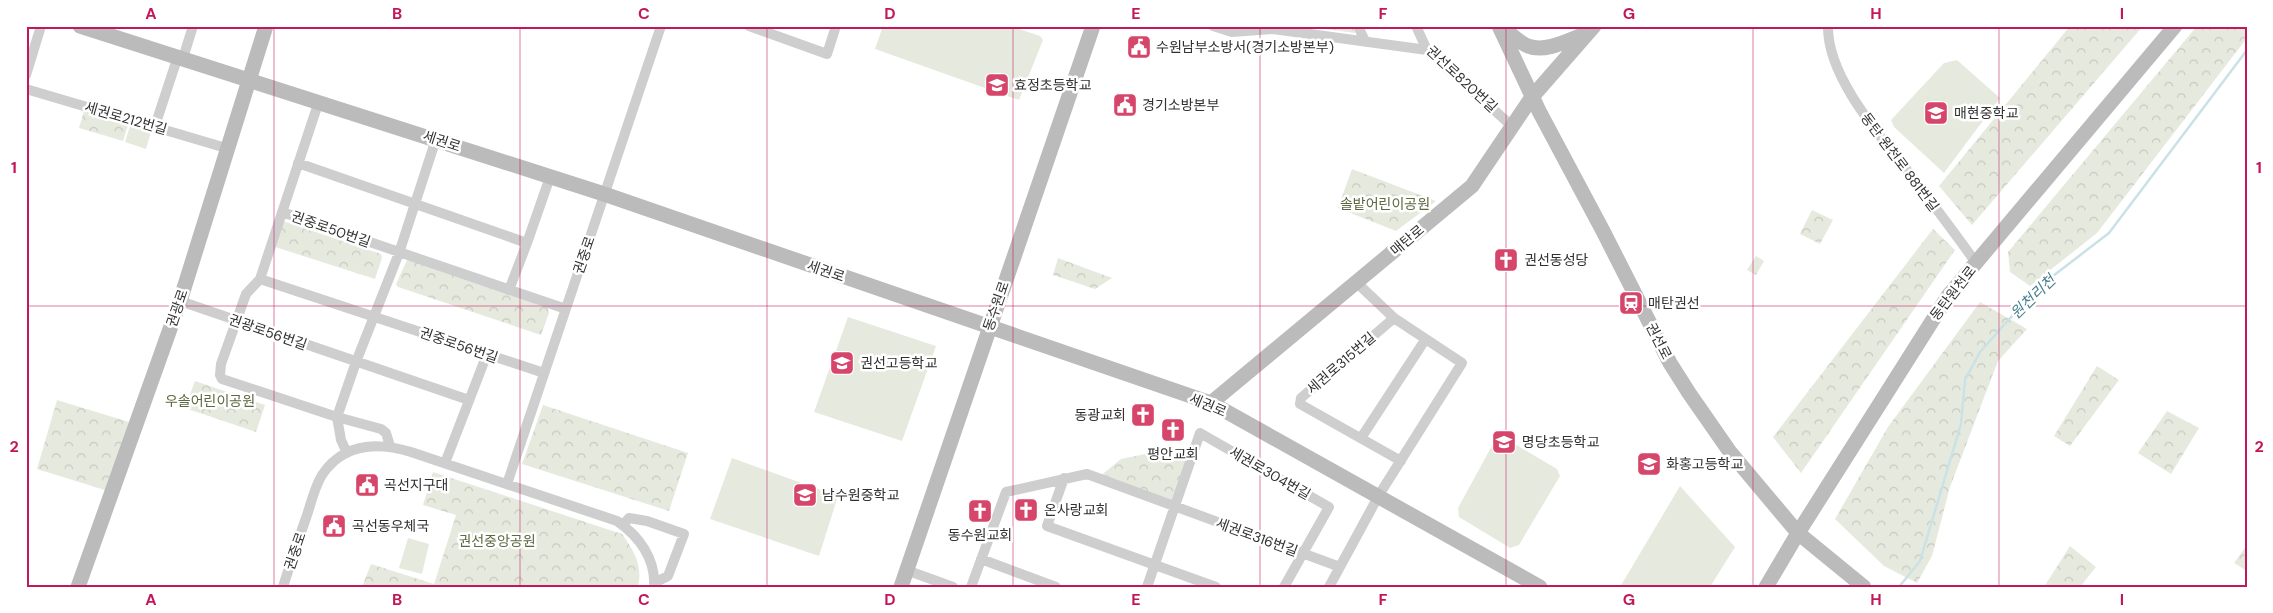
<svg xmlns="http://www.w3.org/2000/svg" width="2273" height="613" font-family="'DM Sans','Noto Sans KR',sans-serif">
<style>
.park{fill:url(#park-crowns)}
.garden{fill:#e6eade}
.lines{fill:none;stroke-linecap:round;stroke-linejoin:round}
.stream{stroke:#cae1e6;stroke-width:2.5}
.street{stroke:#cecece;stroke-width:10}
.secondary{stroke:#bbb;stroke-width:15}
.grid{fill:none;stroke:#c2185b;stroke-width:1;stroke-opacity:0.55}
.labels{text-anchor:middle;stroke-width:5;stroke-linejoin:round;paint-order:stroke}
.poi-label{font-size:14px;fill:#313131;stroke:#fff;text-anchor:start}
.street-label{font-size:14px;fill:#313131;stroke:#fff}
.park-label{font-size:14px;fill:#5c6a42;stroke:#fff}
.water-label{font-size:15px;font-style:italic;fill:#467e8d;stroke:#fff}
.neatline{fill:none;stroke:#c2185b;stroke-width:2}
.grid-label{font-size:16px;text-anchor:middle;font-weight:bold;fill:#c2185b}
</style>
<defs>
<pattern id="park-crowns" width="20" height="18" patternUnits="userSpaceOnUse" patternTransform="scale(1.25)"><rect width="20" height="18" fill="#e6eade"/><path d="M2 6a3 3 0 1 1 6 0M12 15a3 3 0 1 1 6 0" fill="none" stroke="#c6c9bf"/></pattern>
</defs>
<rect width="100%" height="100%" fill="#fff"/>
<!-- park -->
<path class="park" d="M1305 26H1355V33Z
M2070 26H2143L1972 225 1939 186Z
M2197 26H2247V38L2097 233 2030 286 2010 272 2008 252Z
M84 111 128 125 123 141 79 128Z
M1352 169 1436 201 1396 231 1338 208Z
M1812 210 1833 220 1820 244 1800 234Z
M280 220 381 254 382 258 375 279 272 246Z
M1933 229 1955 250 1801 473 1773 437Z
M1756 256 1764 261 1756 275 1747 270Z
M408 258 547 304 549 313 541 335 398 287 396 284Z
M1058 258 1112 278 1095 289 1053 275Z
M1980 302 2027 329 1998 361 1950 487 1932 556 1917 583 1884 566 1835 519 1888 427Z
M2097 366 2119 380 2070 446 2054 436Z
M195 381 265 405 256 432 185 408Z
M57 400 129 422 108 491 37 469Z
M543 405 688 453 669 511 522 464Z
M2167 411 2199 428 2171 474 2138 453Z
M1193 445 1173 505 1099 477 1121 459 1145 454 1173 453Z
M433 472 622 534C634 551 643 565 638 587H362L371 564 434 584 456 515 423 505Z
M2247 545V571L2234 563Z
M2070 546 2096 567 2080 587H2044Z"/>
<!-- garden -->
<path class="garden" d="M883 26H1010L1040 36 1043 40 1019 100 875 49Z
M1957 60 2000 98 1944 173 1894 127 1891 120 1944 63Z
M130 126 151 132 146 149 125 142Z
M848 317 936 346 902 441 814 412Z
M1506 439 1557 469 1560 476 1519 545 1510 548 1459 517 1458 508 1494 442Z
M732 458 838 496 819 556 710 519Z
M1680 486 1735 547 1710 587H1620Z
M408 538 429 544 422 574 399 568Z"/>
<g class="lines">
<!-- stream -->
<path class="stream" d="M1899 587 1920 561 1961 424 1965 380 1980 352 2036 289 2109 233 2247 50"/>
<!-- street -->
<path class="street" d="M749 26 827 54 836 26
M1213 26 1232 32 1273 29 1427 50
M1358 26 1365 41
M1416 26 1427 50 1513 127
M1828 26C1827 80 1886 142 1917 183 1937 210 1957 236 1976 263
M183 58 193 26
M26 75 41 26
M26 89 226 148
M155 126 178 56
M298 163 527 243 509 290
M282 212 566 309
M527 243 550 177
M260 279 319 101
M180 301 469 400
M1394 318 1301 398 1300 404 1401 461
M337 417 356 362 399 253 436 139
M337 417 341 440 347 453
M1361 438 1425 340
M390 446 386 433 381 429 337 417 222 379 220 375 221 364 246 294 260 279 544 373
M445 463 487 354
M1064 478 1047 526 1216 587
M507 484 661 26
M623 525 629 518 647 521 684 534 668 576 654 583
M981 559 1056 587
M906 570 953 587
M283 587C290 564 298 541 306 518 311 504 314 488 322 475 344 442 378 442 411 452L617 521C639 536 656 559 654 587
M971 587 1006 492 1087 474 1340 567
M1147 587 1200 433 1329 507 1284 587
M1329 587 1379 495 1462 363 1394 318 1356 282"/>
<!-- secondary -->
<path class="secondary" d="M80 26 604 194 1211 403 1540 587
M1499 26 1539 111 1603 231 1670 363 1689 393 1730 452 1798 533 1864 587
M1502 27C1510 33 1518 42 1528 46 1545 53 1569 40 1585 34
M1211 403 1472 186 1532 97 1594 26
M78 587 180 301 266 26
M901 587 1093 26
M1766 587 1798 533 1948 296 2175 26"/>
</g>
<!-- grid -->
<path class="grid" d="M274 26V587M520 26V587M767 26V587M1013 26V587M1260 26V587M1506 26V587M1753 26V587M1999 26V587M26 306H2247"/>
<!-- icons -->
<defs>
<symbol id="civic-square" viewBox="-11 -11 22 22"><rect x="-9" y="-9" width="18" height="18" rx="4" fill="#d6456a" stroke="#fff"/><path d="M-.6-6.5H3V-4.5H.6V-3L4-1V1h2V6H-6V1h2V-1L-.6-3ZM-1.2 2.5V6h2.4V2.5Z" fill="#fff"/></symbol>
<symbol id="school-square" viewBox="-11 -11 22 22"><rect x="-9" y="-9" width="18" height="18" rx="4" fill="#d6456a" stroke="#fff"/><path d="M0-5L7-2L0 1L-7-2ZM-4 1L0 2.5L4 1V4Q0 6-4 4Z" fill="#fff"/></symbol>
<symbol id="church-square" viewBox="-11 -11 22 22"><rect x="-9" y="-9" width="18" height="18" rx="4" fill="#d6456a" stroke="#fff"/><path d="M-1.2-6h2.4v3.5h3.3v2.4h-3.3V6h-2.4V-.1h-3.3v-2.4h3.3Z" fill="#fff"/></symbol>
<symbol id="station-square" viewBox="-11 -11 22 22"><rect x="-9" y="-9" width="18" height="18" rx="4" fill="#d6456a" stroke="#fff"/><path d="M-3-6H3Q5-6 5-4V2Q5 4 3 4L4.5 6H3L1.5 4h-3L-3 6H-4.5L-3 4Q-5 4-5 2V-4Q-5-6-3-6ZM-3.5-4v3h7v-3ZM-3.5 1v1.5H-2V1ZM2 1v1.5H3.5V1Z" fill="#fff"/></symbol>
</defs>
<g fill-rule="evenodd">
<use href="#civic-square" x="1125" y="33" width="28" height="28"/>
<use href="#school-square" x="983" y="71" width="28" height="28"/>
<use href="#civic-square" x="1111" y="91" width="28" height="28"/>
<use href="#school-square" x="1922" y="99" width="28" height="28"/>
<use href="#church-square" x="1492" y="246" width="28" height="28"/>
<use href="#station-square" x="1617" y="289" width="28" height="28"/>
<use href="#school-square" x="828" y="349" width="28" height="28"/>
<use href="#church-square" x="1129" y="401" width="28" height="28"/>
<use href="#church-square" x="1159" y="416" width="28" height="28"/>
<use href="#school-square" x="1490" y="428" width="28" height="28"/>
<use href="#school-square" x="1635" y="450" width="28" height="28"/>
<use href="#civic-square" x="353" y="471" width="28" height="28"/>
<use href="#school-square" x="791" y="481" width="28" height="28"/>
<use href="#church-square" x="1012" y="496" width="28" height="28"/>
<use href="#church-square" x="966" y="497" width="28" height="28"/>
<use href="#civic-square" x="320" y="512" width="28" height="28"/>
</g>
<g class="labels">
<!-- poi labels -->
<g class="poi-label">
<text x="1156" y="52">수원남부소방서(경기소방본부)</text>
<text x="1014" y="90">효정초등학교</text>
<text x="1142" y="110">경기소방본부</text>
<text x="1954" y="118">매현중학교</text>
<text x="1524" y="265">권선동성당</text>
<text x="1648" y="308">매탄권선</text>
<text x="860" y="368">권선고등학교</text>
<text x="1126" y="420" text-anchor="end">동광교회</text>
<text x="1522" y="447">명당초등학교</text>
<text x="1173" y="459" text-anchor="middle">평안교회</text>
<text x="1666" y="469">화홍고등학교</text>
<text x="384" y="490">곡선지구대</text>
<text x="822" y="500">남수원중학교</text>
<text x="1044" y="515">온사랑교회</text>
<text x="352" y="531">곡선동우체국</text>
<text x="980" y="540" text-anchor="middle">동수원교회</text>
</g>
<!-- street labels -->
<g class="street-label">
<text transform="translate(1462 79) rotate(43)" y="5">권선로820번길</text>
<text transform="translate(126 118) rotate(16)" y="5">세권로212번길</text>
<text transform="translate(442 141) rotate(18)" y="5">세권로</text>
<text transform="translate(1900 162) rotate(53)" y="5">동탄 원천로 881번길</text>
<text transform="translate(331 229) rotate(19)" y="5">권중로50번길</text>
<text transform="translate(1407 240) rotate(-40)" y="5">매탄로</text>
<text transform="translate(584 255) rotate(-71)" y="5">권중로</text>
<text transform="translate(826 271) rotate(19)" y="5">세권로</text>
<text transform="translate(1953 293) rotate(-52)" y="5">동탄원천로</text>
<text transform="translate(996 306) rotate(-71)" y="5">동수원로</text>
<text transform="translate(177 308) rotate(-71)" y="5">권광로</text>
<text transform="translate(268 332) rotate(19)" y="5">권광로56번길</text>
<text transform="translate(1659 341) rotate(63)" y="5">권선로</text>
<text transform="translate(459 345) rotate(19)" y="5">권중로56번길</text>
<text transform="translate(1341 363) rotate(-41)" y="5">세권로315번길</text>
<text transform="translate(1208 405) rotate(23)" y="5">세권로</text>
<text transform="translate(1270 473) rotate(30)" y="5">세권로304번길</text>
<text transform="translate(1257 537) rotate(20)" y="5">세권로316번길</text>
<text transform="translate(295 551) rotate(-71)" y="5">권중로</text>
</g>
<!-- park labels -->
<g class="park-label">
<text x="1385" y="209">솔밭어린이공원</text>
<text x="210" y="406">우솔어린이공원</text>
<text x="497" y="546">권선중앙공원</text>
</g>
<!-- water labels -->
<g class="water-label">
<text transform="translate(2033 297) rotate(-44)" y="5">원천리천</text>
</g>
</g>
<!-- border -->
<rect width="2273" height="613" fill="none" stroke="#ffffff" stroke-width="55"/>
<rect x="28" y="28" width="2218" height="558" class="neatline"/>
<g class="grid-label">
<text x="151" y="19">A</text>
<text x="397" y="19">B</text>
<text x="644" y="19">C</text>
<text x="890" y="19">D</text>
<text x="1136" y="19">E</text>
<text x="1383" y="19">F</text>
<text x="1629" y="19">G</text>
<text x="1876" y="19">H</text>
<text x="2122" y="19">I</text>
<text x="14" y="173">1</text>
<text x="2259" y="173">1</text>
<text x="14" y="452">2</text>
<text x="2259" y="452">2</text>
<text x="151" y="605">A</text>
<text x="397" y="605">B</text>
<text x="644" y="605">C</text>
<text x="890" y="605">D</text>
<text x="1136" y="605">E</text>
<text x="1383" y="605">F</text>
<text x="1629" y="605">G</text>
<text x="1876" y="605">H</text>
<text x="2122" y="605">I</text>
</g>
</svg>
